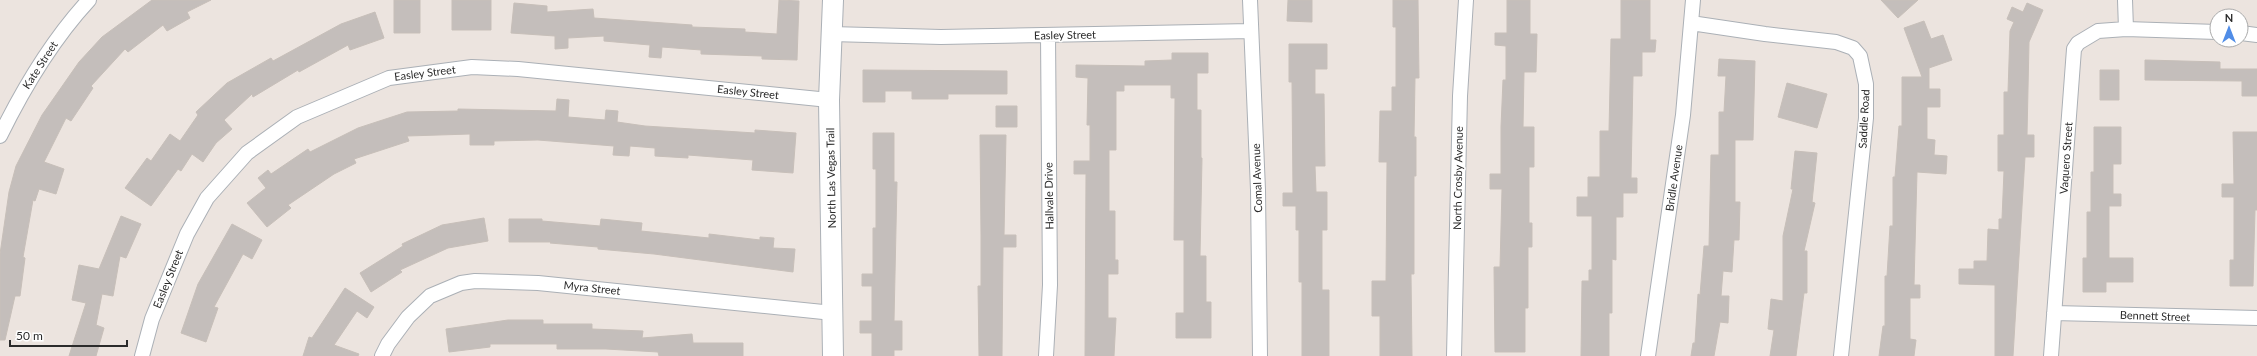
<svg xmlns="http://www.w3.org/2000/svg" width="2257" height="356" font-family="Lato,sans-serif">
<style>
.building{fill:#c4bebb;stroke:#c7bfb9}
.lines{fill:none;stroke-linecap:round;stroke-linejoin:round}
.street-casing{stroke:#abb0b6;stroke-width:16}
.secondary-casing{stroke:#abb0b6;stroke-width:22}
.street{stroke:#fff;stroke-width:14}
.secondary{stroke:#fff;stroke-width:20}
.labels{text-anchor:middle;stroke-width:3;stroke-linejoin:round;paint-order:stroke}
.street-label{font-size:11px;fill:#2b2b2b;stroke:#fff}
</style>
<rect width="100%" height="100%" fill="#ece4df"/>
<!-- building -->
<path class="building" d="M152 0H211L187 12 190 18 167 31 163 25 128 52 125 49 91 86 93 88 71 121 66 118 44 162 64 169 56 194 39 189 35 201 33 200 23 257 25 258 20 296H15L5 340H0V254L9 192 16 166 42 115 79 62 102 37Z
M394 0H420V33H394Z
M452 0H491V30H452Z
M779 0 799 1 797 60 762 59V56L701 54V50L662 47 661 58 649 57 650 45 604 41V36L568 38V48L555 49V36L511 33 514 3 547 6V12L593 9 594 18 692 25V27L745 29V32L777 34Z
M1288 0H1312V22L1287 21Z
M1393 0H1418L1419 78H1415L1414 137H1416V176H1414V274H1411L1412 356H1380V316H1372V281H1386L1387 162H1379L1380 111H1392V87H1396V27H1393Z
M1507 0H1530V34H1537L1536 72H1524L1523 127H1534V167H1529V223H1532V247H1528V308H1525V352H1495L1494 267H1500L1502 189H1490V174H1501V127L1503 80H1506V46L1495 45V33H1507Z
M1621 0H1650V40H1656L1655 52H1642V76H1633L1631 178H1637V193H1623V217H1616V260L1612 259V313H1609V356H1581L1582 281H1589V270H1592V216H1577V197H1588V177H1600V131H1609L1611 39H1621Z
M1881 0H1918L1898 18Z
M2027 3 2043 10 2029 42 2027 135H2034V157H2025L2013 356H1995V285L1959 284V269H1974V261H1987L1988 229 1999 230V219H2002L2004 171H1998V135H2004V92H2008L2010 31 2014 22 2007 19 2012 7 2023 12Z
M375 12 384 38 350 50 348 45 299 72 298 70 253 97 252 94 224 120 232 129 216 143 203 162 192 154 181 171 178 169 151 206 125 188 147 158 151 161 170 134 180 141 198 115 196 112 227 83 271 58 273 61 341 24Z
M1924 21 1931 39 1943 35 1952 60 1929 68V89H1940V107H1927V139L1935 140 1934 155 1947 156 1946 174 1917 172 1914 285H1920V298H1910V339L1916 340 1914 356H1879L1883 326H1885V276H1887L1890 226H1893V177H1895L1899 126H1902V77H1922L1904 28Z
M1289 44H1327V69H1315V94H1324L1325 166H1315L1316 192H1327V230H1322V290H1329V356H1302V282H1299V230H1296V206H1283V193H1293L1292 82H1289Z
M1172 53H1208V73H1197V110H1201V158H1202L1200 256H1206V302H1211V338H1176V313H1184V240H1174L1175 98H1171V85H1124V91H1116V150H1109V211H1115V260H1118V274H1108V318H1116L1114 356H1085L1086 174H1074V161H1090V125H1087L1088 78 1076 77V65L1145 66V61L1172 60Z
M1719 59 1755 61 1753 140H1735V202H1740L1739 240H1734L1732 272 1723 271 1721 296H1729L1728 323 1720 322 1714 356H1691L1693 343H1695L1698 294 1700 295 1704 246H1709L1711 155H1719V112H1724L1726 76H1718Z
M2145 60 2220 62V69H2257V96H2242V81L2145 80Z
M863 70 1007 71V94H948V99H912V91H885V102H863Z
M2100 70H2119V100H2100Z
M1787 83 1827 94 1817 128 1778 117Z
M557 99 569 100 568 117 605 120 606 110 618 111 617 122 645 126 755 133V130L796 133 793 173 752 170 753 160 688 155V158L655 156V148L630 146 629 156 613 155 614 146 538 140 494 141V145H470V134L407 136 409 141 354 159 356 163 334 174 288 205 291 208 267 227 247 203 266 188 258 178 268 170 271 174 308 149 310 152 358 128 407 112 458 111V109L556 111Z
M996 106H1017V127H996Z
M2094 127H2121V164H2113V194H2121V206H2109V258H2133V282H2106V292H2083V258H2087V212H2091V172H2094Z
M2233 132H2257V210H2255L2253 286H2230V260H2234V197H2222V184H2234Z
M873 133H894V182H897L894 321H902V350H894V356H872V333H860V321H872V286H862V274H873V228H876V169H873Z
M980 135H1006L1004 235H1016V247H1003L1002 356H979L978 286H981V235Z
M1795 151 1817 153 1812 202 1815 203 1804 251H1807V293H1804L1796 356H1770L1774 330 1768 329 1771 299 1783 301V236L1793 189H1791Z
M121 216 141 224 126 258 120 256 113 296 102 294 96 325 104 328 96 356H69L86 303 72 300 79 265 99 269Z
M484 218 488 241 448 248 400 270 402 272 371 292 360 273 403 246 402 244 442 225Z
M509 219H542V221L600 226 601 219 642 223 641 231 709 238V234L760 240V237L774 238 773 248 795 249 793 272 654 254 598 249V247L550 243 551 242H509Z
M232 224 262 240 252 259 243 254 214 307 218 308 206 342 181 333 198 284Z
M345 288 374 307 367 318 357 311 334 345 359 354 358 356H303L309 337 312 338Z
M508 320H543V324H592V329L643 331 642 338 692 334 693 343H743V356H659L658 352 606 349H557V344H490V347L449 352 446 329Z"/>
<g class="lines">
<defs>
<path id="street" d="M1250 0 1258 190 1260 356
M2125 0 2126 29
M1691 23 1765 34 1836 42 1853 48 1860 56 1866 84V118L1841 356
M2241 33 2257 35
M831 34 941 37 1251 31
M0 136C24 87 52 40 89 0
M2054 313 2257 318
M142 356 152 319 187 234 207 198 247 153 297 117 389 78 472 67 518 69 829 100
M382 356 388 344 408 317 430 296 461 283 475 281 538 283 833 313
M1046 356 1050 285 1048 35
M1454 356 1460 96 1466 0
M1648 356 1683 115 1693 0
M2051 356 2074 49 2078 43 2098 31 2126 29 2217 32"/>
<path id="secondary" d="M833 0 829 100 833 356"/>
</defs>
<!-- street casing -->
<use href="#street" class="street-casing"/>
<!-- secondary casing -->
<use href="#secondary" class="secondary-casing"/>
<!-- street -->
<use href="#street" class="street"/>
<!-- secondary -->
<use href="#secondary" class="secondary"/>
</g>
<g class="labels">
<!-- street labels -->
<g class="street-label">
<text transform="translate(1065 35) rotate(-1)" y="4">Easley Street</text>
<text transform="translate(40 65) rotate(-57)" y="4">Kate Street</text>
<text transform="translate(425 73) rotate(-7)" y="4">Easley Street</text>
<text transform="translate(748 92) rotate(6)" y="4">Easley Street</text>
<text transform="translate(1864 119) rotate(-87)" y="4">Saddle Road</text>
<text transform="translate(2066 158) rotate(-86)" y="4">Vaquero Street</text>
<text transform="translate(831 178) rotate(-91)" y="4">North Las Vegas Trail</text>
<text transform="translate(1257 178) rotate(-92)" y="4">Comal Avenue</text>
<text transform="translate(1458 178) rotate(-89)" y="4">North Crosby Avenue</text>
<text transform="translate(1674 178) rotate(-82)" y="4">Bridle Avenue</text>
<text transform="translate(1049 196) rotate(-91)" y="4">Hallvale Drive</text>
<text transform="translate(168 279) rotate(-68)" y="4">Easley Street</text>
<text transform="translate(592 288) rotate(6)" y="4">Myra Street</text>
<text transform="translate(2155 316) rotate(2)" y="4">Bennett Street</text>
</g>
</g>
<!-- north arrow -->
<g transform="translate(2229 28)"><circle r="19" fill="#ffffff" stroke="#aaaaaa"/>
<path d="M0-3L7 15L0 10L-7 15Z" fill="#508de7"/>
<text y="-6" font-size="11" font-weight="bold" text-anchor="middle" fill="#2b2b2b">N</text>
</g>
<!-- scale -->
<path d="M10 340v6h117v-6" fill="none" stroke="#2b2b2b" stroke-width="2"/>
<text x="16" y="340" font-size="12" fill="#2b2b2b" stroke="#ffffff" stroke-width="3" paint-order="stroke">50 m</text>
</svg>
